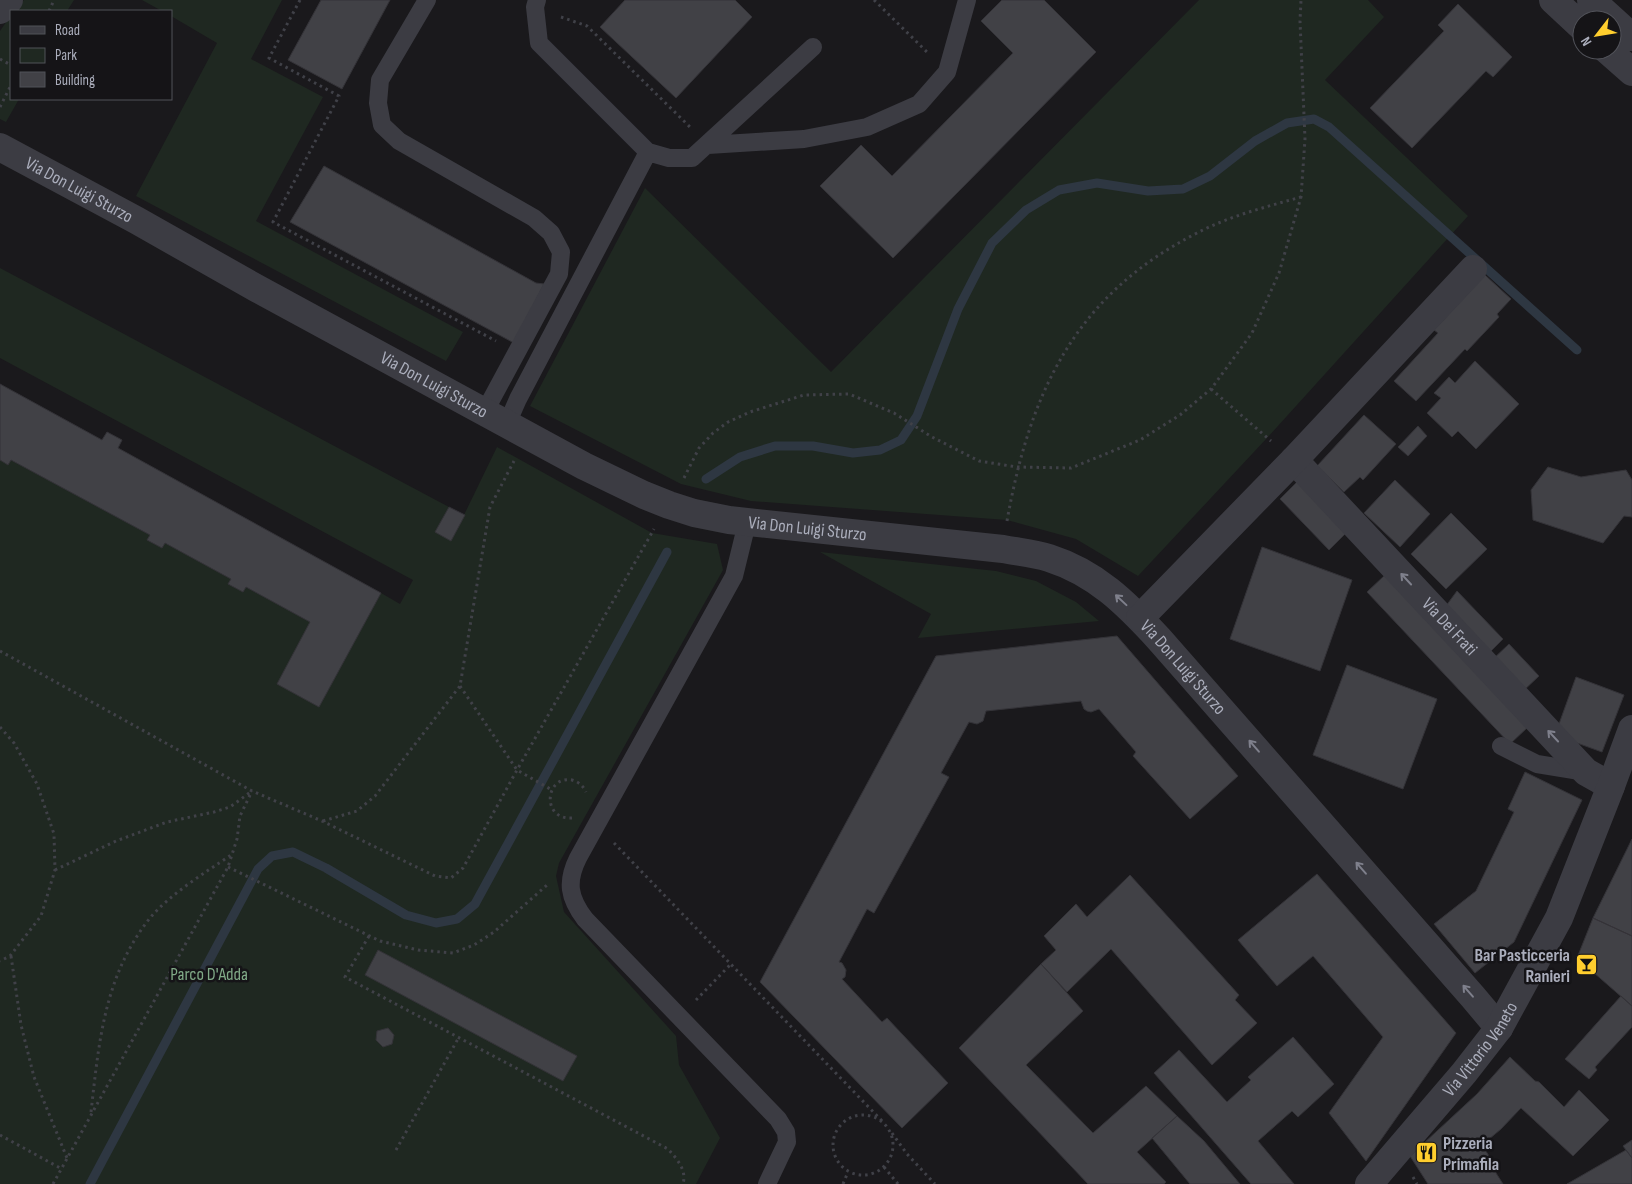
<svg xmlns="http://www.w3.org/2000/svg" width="1632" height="1184" font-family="'Sofia Sans Condensed',sans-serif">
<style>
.green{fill:#1f2821}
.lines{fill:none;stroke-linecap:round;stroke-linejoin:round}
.stream{stroke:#2e3742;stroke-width:9}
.building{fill:#414146;stroke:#343338}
.path{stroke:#404148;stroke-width:3;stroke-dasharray:2.5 4;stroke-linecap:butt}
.service{stroke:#3c3c43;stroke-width:18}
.minor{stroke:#3c3c43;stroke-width:28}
.tertiary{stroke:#3c3c43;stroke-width:28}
.oneway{stroke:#7f808c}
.labels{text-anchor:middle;stroke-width:5;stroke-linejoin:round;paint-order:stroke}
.street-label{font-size:18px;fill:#abaebc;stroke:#151417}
.poi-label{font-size:18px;font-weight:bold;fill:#abaebc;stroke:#151417;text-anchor:end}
.park-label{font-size:18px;fill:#80a987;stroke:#151417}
</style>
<rect width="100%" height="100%" fill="#1a191c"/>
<!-- green -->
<path class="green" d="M24 0H74L67 11H14Z
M142 0H282L251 59 323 97 256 221 463 332 446 361 136 196 217 43 171 16V11H162Z
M1199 0H1368L1384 17 1325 80 1468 216 1267 438 1138 576 1076 539 1007 520 751 501 681 484 530 406 645 188 831 372Z
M11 15V99H19L6 122 0 119V31Z
M0 268 464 515 497 447 652 533 717 544 723 570 559 863 556 876 564 912 676 1036 679 1065 720 1138 696 1184H0V460L8 465 11 460 150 535 147 540 162 548 165 543 231 579 228 584 243 592 246 587 310 622 319 706 381 593 400 604 413 580 0 358Z
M820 552 996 571 1036 581 1076 602 1099 621 918 638 931 614Z"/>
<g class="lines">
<!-- stream -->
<path class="stream" d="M706 479 740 457 775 446H813L853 453 880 450 901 440 917 416 958 309 992 243 1026 210 1059 190 1097 183 1148 191 1183 189 1210 176 1255 141 1287 123 1314 119 1329 127 1577 350
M90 1184 258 869 272 856 293 852 326 868 406 915 436 923 457 919 475 904 667 552"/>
</g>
<!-- building -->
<path class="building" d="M321 0H390L342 89 288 60Z
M625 0H735L752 17 676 98 600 27Z
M1002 0H1044L1096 52 893 258 820 186 861 145 892 176 1013 53 981 21Z
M1458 4 1512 57 1493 77 1486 71 1412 148 1370 108 1444 31 1438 25Z
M324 166 536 283 544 284 514 343 290 222Z
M1485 275 1511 299 1497 314 1499 317 1467 351 1465 349 1416 401 1394 381 1438 333 1434 330Z
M1475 361 1519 404 1476 449 1458 431 1452 437 1427 413 1441 398 1434 393 1449 377 1455 383Z
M0 384 102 440 107 432 122 440 118 448 381 593 319 707 277 684 310 622 246 587 243 592 228 584 231 579 165 543 162 548 147 540 150 535 11 460 8 465 0 460Z
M1364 415 1396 444 1363 480 1360 477 1344 492 1317 466Z
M1418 426 1427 436 1408 456 1398 447Z
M1548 467 1581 477 1626 470 1632 480V517L1624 516 1603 543 1533 520 1531 490Z
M1395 480 1430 514 1400 547 1364 513Z
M1298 481 1347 532 1329 550 1280 499Z
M449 507 465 515 451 541 435 532Z
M1451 513 1487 549 1446 589 1411 554Z
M1262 547 1352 580 1320 671 1230 639Z
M1385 575 1528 727 1510 744 1367 592Z
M1457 591 1503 639 1487 655 1443 610Z
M1117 636 1238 776 1190 819 1133 756 1136 752 1099 709 1091 712 1087 711 1084 709 1081 701 986 711 983 721 977 724 969 722 941 773 949 777 874 913 867 909 839 962 842 963 846 970 845 977 842 979 882 1022 887 1018 948 1083 902 1128 760 982 936 656Z
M1509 644 1539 676 1521 693 1491 661Z
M1347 665 1437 699 1403 789 1313 755Z
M1576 677 1624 695 1602 752 1555 735Z
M1525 772 1582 800 1514 942 1475 973 1434 924 1476 891 1514 812 1508 809Z
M1632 839V936L1593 918Z
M1317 874 1456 1033 1366 1161 1329 1113 1383 1037 1313 956 1277 986 1238 940Z
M1130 875 1239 995 1235 1000 1257 1023 1212 1065 1111 949 1067 992 1041 964 1056 950 1044 936 1076 904 1087 917Z
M1593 918 1632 936V1006L1577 958Z
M378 950 577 1056 563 1081 365 975Z
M1041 964 1083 1011 1026 1065 1093 1133 1146 1086 1177 1116 1137 1152 1166 1182 1164 1184H1088L959 1048Z
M1621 996 1632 1006V1027L1595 1067 1597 1070 1589 1079 1565 1059Z
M388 1028 394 1035 392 1044 383 1047 376 1040 377 1031Z
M1293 1037 1334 1084 1298 1117 1292 1111 1258 1141 1294 1184H1251L1154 1073 1179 1050 1227 1102 1251 1080 1248 1077Z
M1510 1057 1535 1081 1539 1082 1564 1107 1579 1090 1609 1120 1573 1156 1521 1108 1501 1129 1482 1145 1494 1164 1496 1173 1503 1184H1428L1410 1156 1477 1094Z
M1177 1116 1204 1141 1240 1184H1190L1152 1138Z
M1632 1140V1158L1623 1146Z
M1626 1150 1632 1158V1184H1567Z"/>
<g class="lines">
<!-- path -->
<path class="path" d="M300 0 269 58 339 96 273 222 496 341
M874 0 927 52
M49 11 54 0
M561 17 587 26 690 127
M0 59 11 65
M0 107 11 85
M1211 389 1271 441
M684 478 699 448 713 433 728 422 750 412 804 395 849 394 894 413 932 437 979 461 1017 467 1071 468 1140 440 1180 415 1211 389 1252 333 1279 273 1301 197 1305 139 1300 21 1301 0
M1007 521C1030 392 1075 295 1197 233 1229 216 1266 207 1301 197
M0 651 252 791 322 821 435 876 451 878 463 868 517 770 654 529
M460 686 517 770 552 790
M0 727 14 743 37 784 54 834 55 870 41 916 10 956 0 961
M572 818C541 820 545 775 572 780 579 782 583 786 586 792
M323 821 357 811 375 796 460 686 490 507 514 461
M614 843 883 1122
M228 867 380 941 418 950 453 953 474 945 494 932 547 885
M55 870 116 841 167 822 214 812 230 807 252 791
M369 936 345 977 668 1149C677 1159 687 1170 683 1184
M11 956 21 1025 34 1077 67 1158
M696 1000 730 965
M91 1112C99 1042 104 976 150 918 170 894 206 872 231 855
M833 1145a30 30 0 1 1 60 0a30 30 0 1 1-60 0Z
M892 1133 907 1154 935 1184
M0 1135 62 1169
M396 1150 459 1037
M884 1167 898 1184
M1413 1177 1417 1184
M53 1184 228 867 237 839 240 816 252 791
M843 1184 848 1172"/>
<!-- service -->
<path class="service" d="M427 0 380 80 378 103 382 125 399 141 534 218 551 233 561 252 559 274 484 413
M537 0 535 7 539 43 648 152 669 158H692L813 47
M708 145 804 139 867 127 919 104 947 72 967 0
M507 424 518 399 648 152
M747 523 734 576 578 858C566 882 569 898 585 919L778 1119 786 1132 787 1142 767 1184
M1501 746 1537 764 1586 772"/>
<!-- minor -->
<g class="minor">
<path id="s1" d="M0 147 136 220 258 289 584 466 644 495 669 505 694 513 729 520 1003 549C1018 552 1034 553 1049 558 1096 573 1126 603 1159 639L1473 997 1499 1028"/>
<path id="s2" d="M1294 460 1586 772 1611 786"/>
<path d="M1140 618 1294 460 1473 269"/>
<path id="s3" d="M1369 1184 1464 1073 1499 1028 1559 918 1611 786 1632 729"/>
</g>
<!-- tertiary -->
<path class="tertiary" d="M1553 0 1582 27
M1591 0 1632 37
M0 10 9 0
M1607 50 1632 72"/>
</g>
<!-- one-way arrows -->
<defs><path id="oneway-shaft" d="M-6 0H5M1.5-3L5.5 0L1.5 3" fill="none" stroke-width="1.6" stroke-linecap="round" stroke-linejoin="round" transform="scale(1.25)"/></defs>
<g class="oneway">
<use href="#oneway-shaft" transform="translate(1406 579) rotate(-133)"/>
<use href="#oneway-shaft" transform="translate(1121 600) rotate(-137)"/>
<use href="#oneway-shaft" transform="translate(1553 736) rotate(-133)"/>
<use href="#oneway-shaft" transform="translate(1254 746) rotate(-131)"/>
<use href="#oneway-shaft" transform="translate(1361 868) rotate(-131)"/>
<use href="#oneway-shaft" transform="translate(1468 991) rotate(-131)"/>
</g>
<!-- icons -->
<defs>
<symbol id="bar-square" viewBox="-11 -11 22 22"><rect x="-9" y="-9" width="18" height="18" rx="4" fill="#ffce2e" stroke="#151417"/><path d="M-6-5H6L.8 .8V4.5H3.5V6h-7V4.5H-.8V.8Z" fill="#111"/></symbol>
<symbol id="restaurant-square" viewBox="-11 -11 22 22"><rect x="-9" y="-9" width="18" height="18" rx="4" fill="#ffce2e" stroke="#151417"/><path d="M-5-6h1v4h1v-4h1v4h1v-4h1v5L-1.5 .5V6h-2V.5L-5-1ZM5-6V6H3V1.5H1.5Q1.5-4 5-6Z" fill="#111"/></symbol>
</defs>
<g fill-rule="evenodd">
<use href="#bar-square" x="1574" y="952" width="25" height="25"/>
<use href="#restaurant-square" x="1414" y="1140" width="25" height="25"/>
</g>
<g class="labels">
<!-- street labels -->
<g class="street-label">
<text dy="6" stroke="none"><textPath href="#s1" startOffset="90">Via Don Luigi Sturzo</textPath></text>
<text dy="6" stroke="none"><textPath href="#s1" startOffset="495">Via Don Luigi Sturzo</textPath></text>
<text dy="6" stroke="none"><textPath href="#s1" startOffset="900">Via Don Luigi Sturzo</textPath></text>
<text dy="6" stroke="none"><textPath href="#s2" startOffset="228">Via Dei Frati</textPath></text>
<text dy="6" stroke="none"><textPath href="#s1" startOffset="1319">Via Don Luigi Sturzo</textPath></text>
<text dy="6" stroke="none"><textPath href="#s3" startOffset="175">Via Vittorio Veneto</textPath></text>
</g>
<!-- poi labels -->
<g class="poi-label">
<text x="1570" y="961">Bar Pasticceria<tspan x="1570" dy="21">Ranieri</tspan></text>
<text x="1443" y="1149" text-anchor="start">Pizzeria<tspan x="1443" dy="21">Primafila</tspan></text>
</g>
<!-- park labels -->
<g class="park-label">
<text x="209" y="980">Parco D'Adda</text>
</g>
</g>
<!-- legend -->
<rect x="10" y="10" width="162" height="90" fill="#151417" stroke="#515259"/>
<rect x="20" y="26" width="25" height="8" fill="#3c3c43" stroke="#515259"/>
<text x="55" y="35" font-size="15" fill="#abaebc">Road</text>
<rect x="20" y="48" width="25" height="15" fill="#1f2821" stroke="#515259"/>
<text x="55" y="60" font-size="15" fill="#abaebc">Park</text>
<rect x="20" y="72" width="25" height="15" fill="#414146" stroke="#515259"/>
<text x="55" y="85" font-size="15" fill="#abaebc">Building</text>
<!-- north arrow -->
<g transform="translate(1597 35) rotate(239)"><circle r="24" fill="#151417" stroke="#515259"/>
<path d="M0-4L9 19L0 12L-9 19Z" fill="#ffce2e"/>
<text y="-8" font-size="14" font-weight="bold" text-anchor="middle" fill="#abaebc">N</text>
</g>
</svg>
